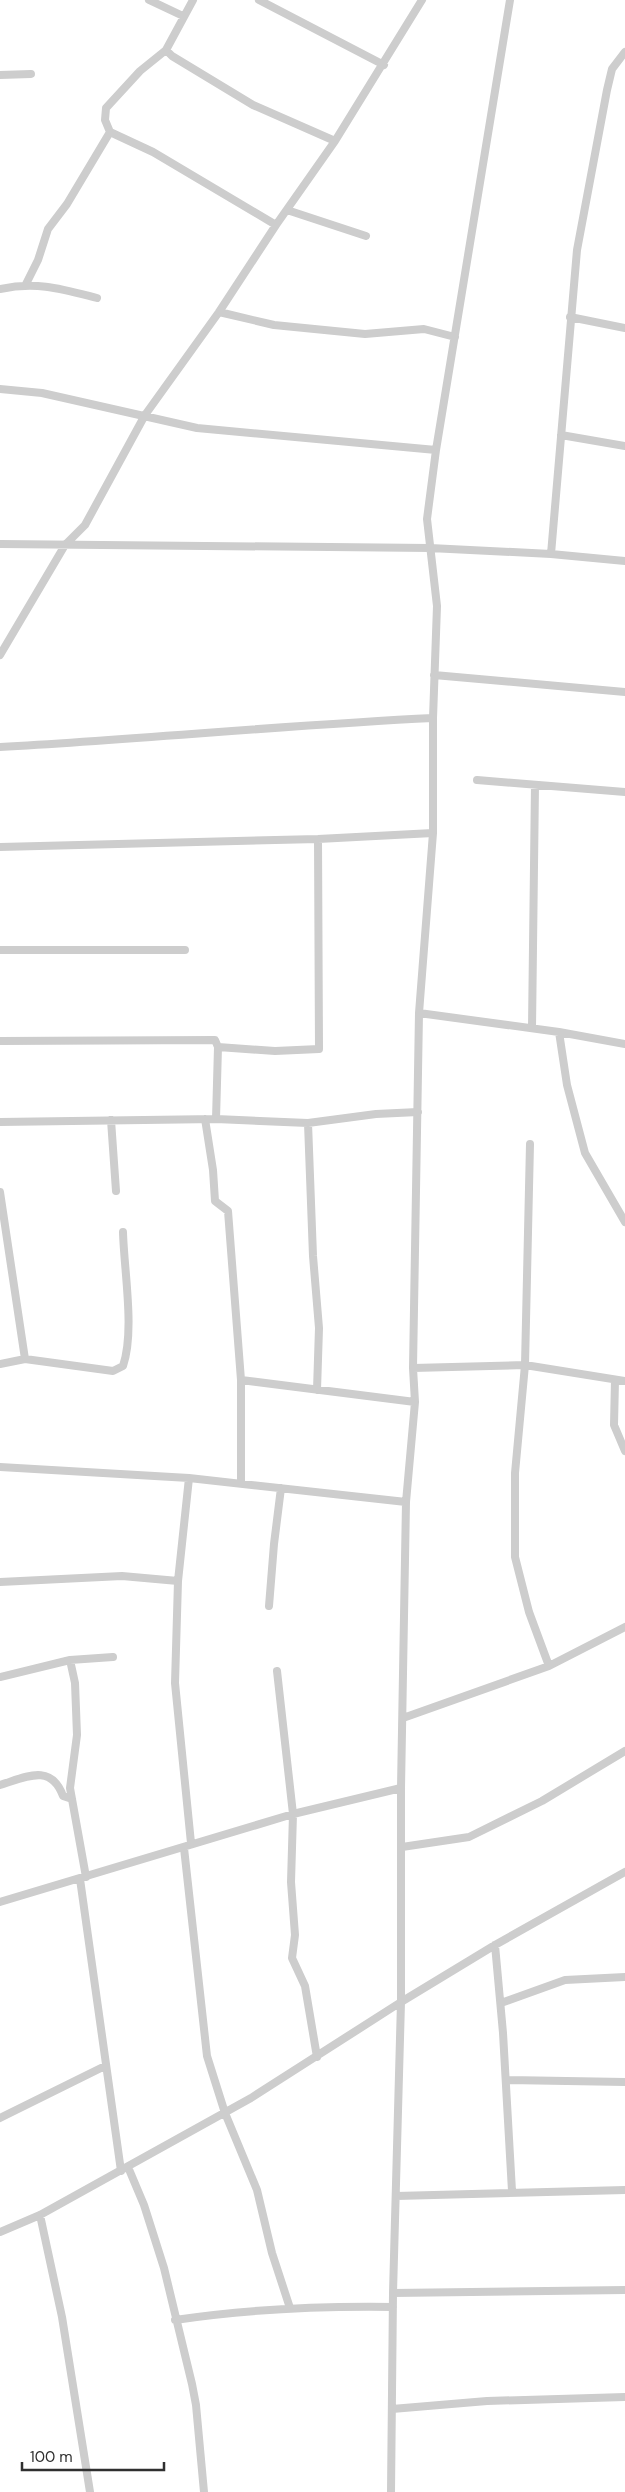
<svg xmlns="http://www.w3.org/2000/svg" width="625" height="2492" font-family="'DM Sans',sans-serif">
<style>
.lines{fill:none;stroke-linecap:round;stroke-linejoin:round}
.minor{stroke:#cdcdcd;stroke-width:8}
</style>
<rect width="100%" height="100%" fill="#fff"/>
<g class="lines">
<!-- minor -->
<path class="minor" d="M149 0 183 16
M193 0 166 50 172 56 253 105 335 141
M259 0 384 65
M0 75 31 74
M110 132 105 120 106 108 140 71 166 50
M287 210 366 236
M26 284 38 260 48 229 67 204 110 132 153 152 276 225
M0 289C37 281 62 289 97 298
M219 312 274 325 365 334 424 329 455 337
M570 317 625 328
M0 389 42 393 197 428 436 450
M561 435 625 446
M0 544 430 548 551 554 625 561
M551 554 577 250 607 90 612 69 625 52
M0 655 65 545 85 525 145 415 219 312 276 225 335 141 422 0
M434 675 625 692
M0 747C144 739 288 725 433 718
M477 780 625 792
M0 847 318 839 433 833
M0 950H185
M419 1013 559 1032 625 1044
M532 1028 535 785
M559 1032 567 1085 585 1153 625 1222
M0 1041 215 1040 218 1047 216 1119
M218 1047 275 1051 319 1049 318 839
M205 1119 213 1170 215 1201 228 1211 241 1380V1483
M111 1120 116 1191
M0 1122 216 1119 308 1123 376 1114 418 1112
M308 1123 313 1256 319 1328 317 1390
M530 1144 525 1365 515 1473V1557L529 1612 549 1666
M0 1192 25 1359 0 1364
M25 1359 113 1371 123 1366C135 1331 124 1271 123 1232
M413 1368 525 1365 625 1381
M241 1380 415 1402
M615 1380 614 1425 625 1451
M0 1467 189 1478 406 1502
M189 1478 178 1581 175 1683 191 1843
M0 1582 122 1576 178 1581
M269 1606 274 1544 281 1488
M70 1660 75 1683 77 1735 70 1788 86 1877
M277 1671 293 1814 291 1882 295 1935 292 1958 305 1986 317 2057
M0 1677 70 1660 113 1657
M403 1718 549 1666 625 1627
M0 1785C26 1777 51 1763 63 1796L72 1799
M402 1847 469 1837 542 1801 625 1751
M184 1848 207 2056 225 2113 257 2190 272 2253 290 2308
M80 1879 121 2171
M0 1902 293 1814 401 1788
M495 1945 503 2033 512 2191
M501 2003 565 1980 625 1977
M506 2080 625 2082
M0 2118 105 2066
M128 2167 144 2205 164 2268 192 2384 196 2405 204 2492
M396 2196 625 2190
M40 2215 62 2317 90 2492
M0 2232 40 2215 251 2098 401 2002 495 1945 625 1872
M393 2293 625 2290
M175 2320C248 2309 319 2306 393 2307
M392 2409 487 2401 625 2397
M391 2492 393 2293 401 2002V1788L406 1502 415 1402 413 1368 419 1013 433 833V718L437 606 427 519 436 450 510 0"/>
</g>
<!-- scale -->
<path d="M22 2462v8h142v-8" fill="none" stroke="#303030" stroke-width="2.5"/>
<text x="30" y="2462" font-size="15" fill="#303030" stroke="#ffffff" stroke-width="4" paint-order="stroke">100 m</text>
</svg>
